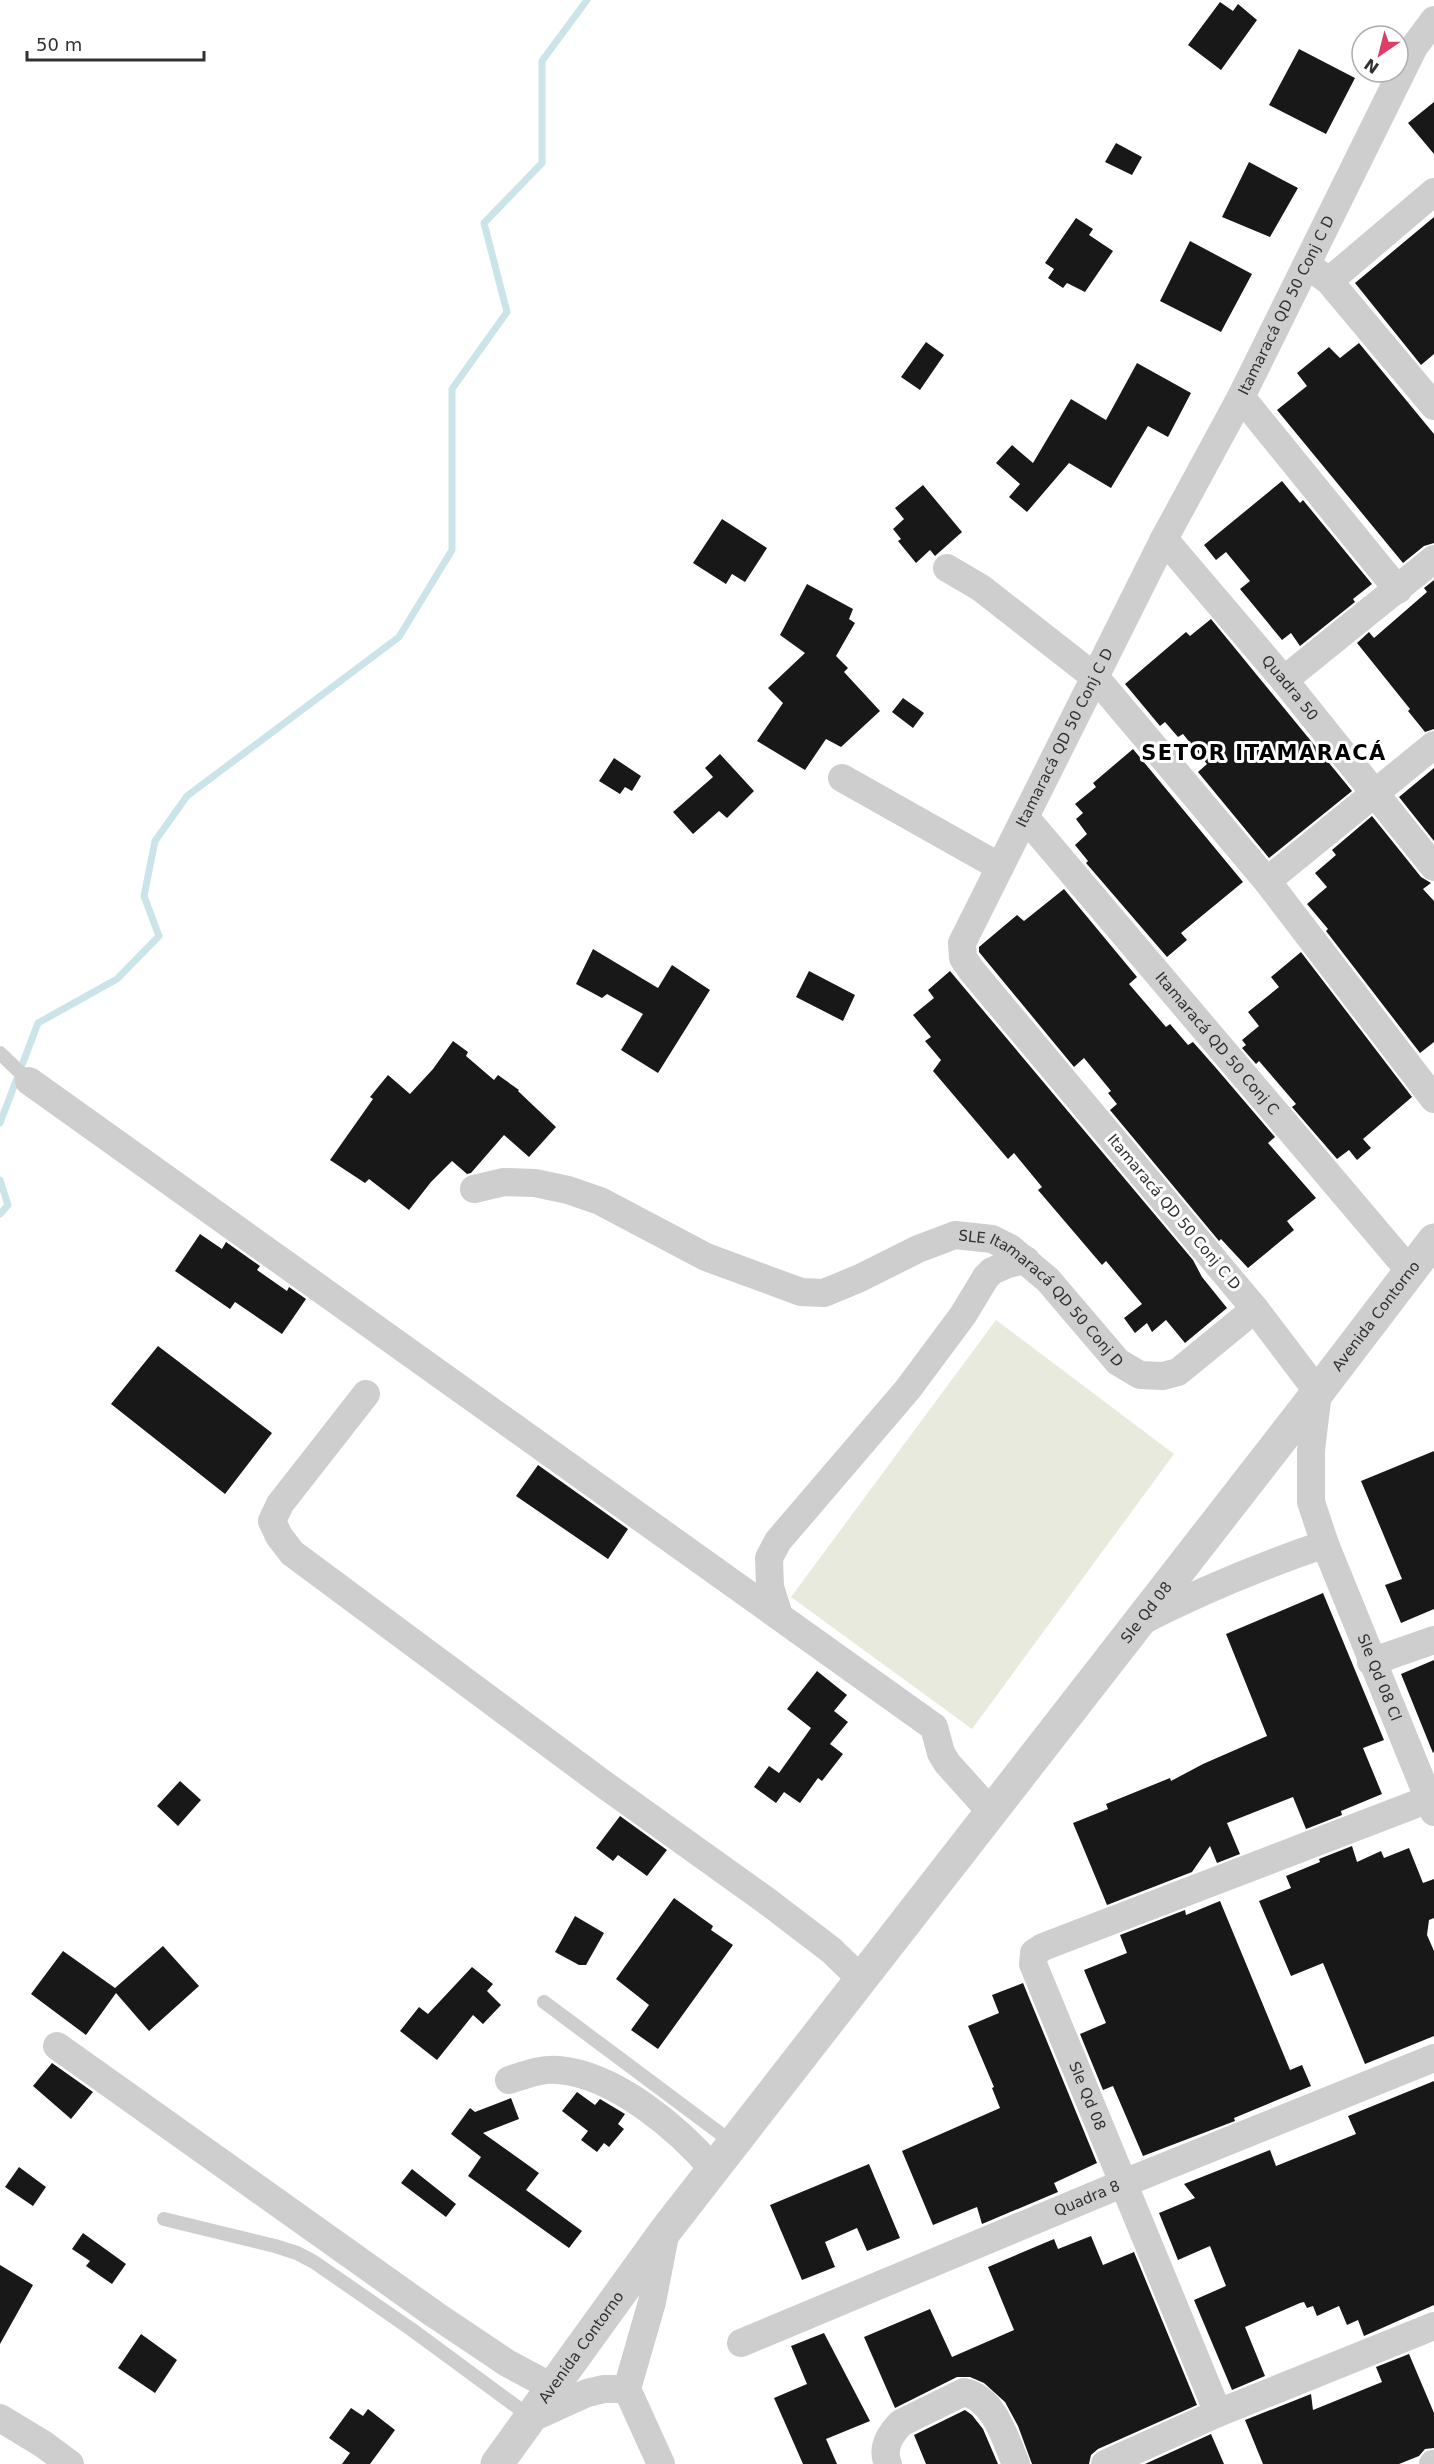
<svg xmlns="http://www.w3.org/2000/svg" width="1434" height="2464" font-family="'DejaVu Sans',sans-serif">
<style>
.green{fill:#e7eadd}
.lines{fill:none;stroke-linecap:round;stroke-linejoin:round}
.stream{stroke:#cbe4ea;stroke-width:7}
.building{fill:#181818}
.service{stroke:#cecece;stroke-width:14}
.minor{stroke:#cecece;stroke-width:28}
.tertiary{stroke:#cecece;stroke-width:33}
.labels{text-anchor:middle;stroke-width:6;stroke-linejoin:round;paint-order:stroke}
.street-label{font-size:15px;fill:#313131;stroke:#fff}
.district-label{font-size:21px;font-weight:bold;letter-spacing:1.5px;fill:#000;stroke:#fff}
</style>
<rect width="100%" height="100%" fill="#fff"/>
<!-- green -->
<path class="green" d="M996 1320 1174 1454 972 1729 791 1597Z"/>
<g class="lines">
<!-- stream -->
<path class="stream" d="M0 1123 38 1023 117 979 159 936 144 896 155 841 187 796 399 637 452 550V389L507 312 484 223 542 163V61L587 0
M0 1180 8 1205 0 1214"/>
</g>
<!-- building -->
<path class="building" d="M1220 2 1233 11 1238 4 1257 20 1221 70 1188 45Z
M1299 49 1355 78 1326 134 1269 105Z
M1434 102V154L1408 123Z
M1116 143 1142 157 1132 175 1105 162Z
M1249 162 1298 188 1270 237 1222 217Z
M1434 217V354L1421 365 1355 283Z
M1076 218 1093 229 1089 235 1113 251 1085 292 1067 283 1063 288 1048 278 1054 269 1045 263Z
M1190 241 1252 274 1221 332 1160 301Z
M926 342 944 355 920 390 901 377Z
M1359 343 1434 434V543L1424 546 1403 563 1277 410 1307 386 1297 373 1329 347 1340 358Z
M1137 363 1191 393 1168 437 1148 426 1111 488 1069 463 1027 512 1009 497 1020 484 996 463 1012 445 1033 463 1071 399 1106 420Z
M1282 481 1300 503 1303 500 1372 584 1353 599 1355 602 1300 646 1291 633 1282 640 1240 589 1250 581 1226 552 1216 560 1204 545Z
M923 485 962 532 935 556 930 550 916 563 898 541 901 539 893 529 904 519 895 508Z
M722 519 767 548 745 582 732 574 726 584 693 563Z
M1434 580V729L1425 732 1408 711 1410 709 1357 643 1369 632 1374 638 1427 592 1424 588Z
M807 584 853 609 849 619 855 623 836 656 848 668 844 672 880 711 841 747 826 739 805 770 757 741 783 703 768 688 805 653 780 635Z
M1211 619 1352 791 1269 858 1198 772 1207 764 1183 734 1178 737 1165 722 1160 726 1125 684 1186 632 1190 636Z
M903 698 924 713 913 728 892 712Z
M1133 749 1243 882 1181 933 1187 940 1167 957 1086 863 1088 861 1075 845 1087 834 1076 819 1083 813 1075 804 1096 787 1093 783Z
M720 754 754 791 727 818 719 811 693 834 673 812 713 777 705 768Z
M614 758 641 776 632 791 625 787 620 794 599 781Z
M1434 768V841L1399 797Z
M1372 816 1421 877 1431 883 1423 889 1434 901V1042L1420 1053 1326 931 1328 929 1307 904 1327 887 1315 873 1336 855 1332 850Z
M1064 889 1137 977 1129 984 1166 1027 1170 1024 1188 1045 1193 1042 1216 1068 1275 1137 1268 1143 1316 1198 1287 1221 1294 1230 1248 1268 1221 1239 1219 1241 1110 1110 1117 1104 1108 1093 1111 1091 1084 1058 1074 1067 979 952V947L1017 915 1024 921Z
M593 949 658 988 672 965 710 990 658 1073 621 1050 643 1014 607 994 602 998 576 984Z
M1301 952 1412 1097 1363 1139 1371 1148 1357 1160 1349 1150 1337 1159 1292 1107 1296 1104 1259 1061 1256 1064 1242 1048 1246 1045 1242 1040 1259 1026 1248 1012 1279 987 1271 977Z
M809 971 855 995 843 1021 796 997Z
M950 971 1193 1260 1202 1277 1227 1308 1185 1343 1166 1320 1152 1332 1147 1323 1135 1333 1124 1318 1142 1304 1106 1261 1102 1265 1038 1190 1042 1187 1014 1153 1008 1159 933 1071 941 1060 925 1041 931 1037 913 1015 934 998 928 990Z
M453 1041 468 1052 466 1056 494 1080 498 1075 519 1090 518 1091 556 1127 529 1157 504 1135 471 1173 467 1174 452 1161 431 1182 409 1210 369 1179 365 1183 330 1160 373 1099 370 1097 388 1075 410 1094 433 1069Z
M200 1234 222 1249 226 1242 260 1266 257 1270 287 1291 289 1287 306 1299 282 1334 235 1302 230 1309 175 1271Z
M158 1346 272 1433 225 1494 111 1404Z
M1434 1451V1609L1401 1623 1385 1585 1402 1579 1361 1481Z
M538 1465 628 1529 608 1559 516 1496Z
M1323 1593 1384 1740 1363 1748 1382 1794 1341 1811 1342 1815 1306 1829 1293 1797 1227 1823 1240 1854 1217 1863 1210 1846 1192 1872 1107 1905 1073 1823 1108 1809 1106 1804 1170 1778 1171 1781 1203 1764 1267 1736 1226 1634Z
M1434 1660V1752L1433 1753 1401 1674Z
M817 1671 847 1695 834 1711 848 1722 830 1744 843 1754 822 1781 818 1778 800 1803 784 1792 776 1803 754 1787 769 1766 779 1773 811 1728 787 1709Z
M180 1781 201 1800 178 1826 157 1806Z
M620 1816 667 1850 647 1876 618 1855 613 1861 596 1848Z
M1352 1846 1357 1862 1381 1851 1384 1858 1409 1848 1423 1883 1434 1879V1918L1429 1920 1427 1935 1434 1951V2036L1365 2064 1323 1963 1291 1976 1259 1901 1291 1888 1286 1876 1320 1862 1319 1859Z
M674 1898 713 1926 711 1930 733 1945 658 2049 631 2030 649 2005 616 1979Z
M1220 1901 1290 2070 1302 2065 1311 2086 1234 2118 1235 2121 1143 2156 1113 2086 1103 2090 1080 2034 1106 2023 1084 1970 1127 1953 1120 1935 1185 1910 1186 1915Z
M575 1916 604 1933 586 1965H579L555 1952Z
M163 1946 199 1986 149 2031 116 1993 86 2035 31 1994 63 1951 115 1988Z
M472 1967 493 1984 487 1991 501 2005 483 2024 473 2015 437 2060 400 2031 419 2007 428 2014Z
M1023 1983 1097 2163 1054 2183 1058 2192 982 2224 977 2207 933 2225 902 2151 1000 2108 992 2088 994 2087 968 2026 999 2013 992 1995Z
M52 2063 93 2092 71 2119 33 2086Z
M1434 2081V2305L1364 2336 1358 2320 1347 2325 1339 2306 1317 2316 1313 2306 1307 2308 1304 2302 1300 2303 1245 2327 1265 2376 1232 2390 1194 2300 1226 2286 1210 2246 1178 2260 1159 2213 1195 2198 1184 2184 1270 2150 1276 2166 1356 2134 1348 2116Z
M577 2092 595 2105 600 2099 625 2114 618 2124 624 2129 609 2147 604 2143 597 2152 581 2140 588 2131 562 2111Z
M511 2098 519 2119 483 2133 539 2173 526 2190 582 2231 569 2248 468 2176 481 2157 451 2134 470 2108 475 2112Z
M869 2164 900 2238 867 2251 857 2228 825 2242 835 2267 802 2280 770 2205Z
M19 2167 46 2187 33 2206 5 2187Z
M412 2169 456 2204 446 2217 401 2183Z
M83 2233 126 2264 112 2284 86 2266 90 2261 72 2249Z
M1091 2236 1103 2265 1134 2252 1197 2405 1098 2449 1091 2455 1089 2464H1032L1018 2426 1005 2402 984 2383 970 2377H957L895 2408 864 2337 930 2309 952 2357 1014 2330 988 2267 1054 2239 1058 2249Z
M0 2265 33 2285 0 2344Z
M824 2333 870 2421 826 2439 837 2464H803L774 2398 807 2384 791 2346Z
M141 2334 177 2360 155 2393 118 2368Z
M1409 2354 1434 2413V2448L1425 2449 1419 2456 1399 2464H1263L1245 2420 1311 2394 1313 2410 1382 2382 1376 2367Z
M351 2408 363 2416 368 2409 395 2430 370 2464H342L350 2453 329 2438Z
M965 2410 972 2415 983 2429 998 2464H926L914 2435Z
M1211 2434 1224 2464H1145Z"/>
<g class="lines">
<!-- service -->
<path class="service" d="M0 1053 29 1081
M544 2002 733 2143
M164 2219 275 2246 297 2253 314 2262 411 2329 532 2418"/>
<!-- minor -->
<g class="minor">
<path d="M1307 265 1329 281 1434 406"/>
<path d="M1329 281 1434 192"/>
<path d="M1241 397 1398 590"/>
<path id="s1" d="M1164 539 1284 680 1434 867"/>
<path d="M947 568 981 588 1096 678 1267 881 1434 1099"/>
<path d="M1284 680 1434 559"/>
<path d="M842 778 1000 867"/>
<path id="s2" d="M1025 817 1409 1270"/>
<path d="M1267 881 1434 745"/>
<path d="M29 1081 934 1727 941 1753 947 1763 991 1812"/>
<path id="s3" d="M474 1189 504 1182 535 1183 568 1190 600 1201 706 1257 801 1292 824 1293 860 1278 918 1249 955 1235 992 1239 1010 1248 1048 1280 1118 1362 1140 1375 1163 1376 1178 1372 1255 1309"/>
<path d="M366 1394 280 1504 272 1521 279 1536 292 1553 602 1783 764 1899 831 1950 861 1979"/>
<path id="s4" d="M1325 1544 1434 1812"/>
<path d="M779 1616 770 1587 769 1558 778 1541 908 1389 963 1315 986 1277 992 1271 1008 1264 1026 1260"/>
<path id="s5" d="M1140 1622C1200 1591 1261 1566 1325 1544L1311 1502V1450L1318 1392 1255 1309 972 971 963 958 962 943 1164 539 1241 397 1414 47 1434 20"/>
<path d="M1371 1662 1434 1640"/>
<path id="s6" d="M1429 1799 1043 1947 1034 1953 1033 1964 1218 2413 1434 2326"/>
<path d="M57 2046 434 2314 507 2363 554 2388"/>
<path d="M509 2080C525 2075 542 2068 559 2070 615 2075 678 2128 713 2169"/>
<path id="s7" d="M741 2343 1124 2183 1434 2058"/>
<path d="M627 2389 661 2464"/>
<path d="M0 2418 43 2444 70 2464"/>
<path d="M532 2418 587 2393 604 2389H627L652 2302 666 2230"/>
<path d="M888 2464C881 2448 890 2434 901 2423L964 2392C995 2399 1005 2439 1016 2464"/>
<path d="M1105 2464 1218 2413"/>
<path d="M1433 2464H1434"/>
</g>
<!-- tertiary -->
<path class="tertiary" id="s8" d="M497 2464 666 2230 1318 1392 1434 1240"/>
</g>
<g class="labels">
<!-- street labels -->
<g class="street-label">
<text dy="5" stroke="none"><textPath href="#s5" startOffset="1647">Itamaracá QD 50 Conj C D</textPath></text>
<text dy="5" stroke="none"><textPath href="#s1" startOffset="195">Quadra 50</textPath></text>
<text dy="5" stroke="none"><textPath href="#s5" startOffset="1161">Itamaracá QD 50 Conj C D</textPath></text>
<text dy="5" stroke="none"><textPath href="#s2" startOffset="297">Itamaracá QD 50 Conj C</textPath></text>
<text transform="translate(1174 1212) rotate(50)" y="5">Itamaracá QD 50 Conj C D</text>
<text dy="5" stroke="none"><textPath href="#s3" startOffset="628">SLE Itamaracá QD 50 Conj D</textPath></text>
<text dy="5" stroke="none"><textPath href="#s8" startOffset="1446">Avenida Contorno</textPath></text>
<text dy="5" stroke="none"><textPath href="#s8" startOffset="1071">Sle Qd 08</textPath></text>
<text dy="5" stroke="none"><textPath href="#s4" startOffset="144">Sle Qd 08 Cl</textPath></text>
<text dy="5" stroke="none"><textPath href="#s6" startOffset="578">Sle Qd 08</textPath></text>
<text dy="5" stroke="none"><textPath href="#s7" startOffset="375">Quadra 8</textPath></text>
<text dy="5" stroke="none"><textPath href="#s8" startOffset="144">Avenida Contorno</textPath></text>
</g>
<!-- district labels -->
<g class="district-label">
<text x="1264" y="760">SETOR ITAMARACÁ</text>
</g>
</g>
<!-- north arrow -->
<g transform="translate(1380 54) rotate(215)"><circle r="28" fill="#ffffff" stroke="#adadad" stroke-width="1.5"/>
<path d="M0-4.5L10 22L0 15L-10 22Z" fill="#de3d6a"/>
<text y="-9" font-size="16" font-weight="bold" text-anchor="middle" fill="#313131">N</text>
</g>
<!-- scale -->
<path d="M27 51v9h177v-9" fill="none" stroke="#313131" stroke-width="3"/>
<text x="36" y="51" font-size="18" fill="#313131" stroke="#ffffff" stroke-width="4.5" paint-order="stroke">50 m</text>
</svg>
